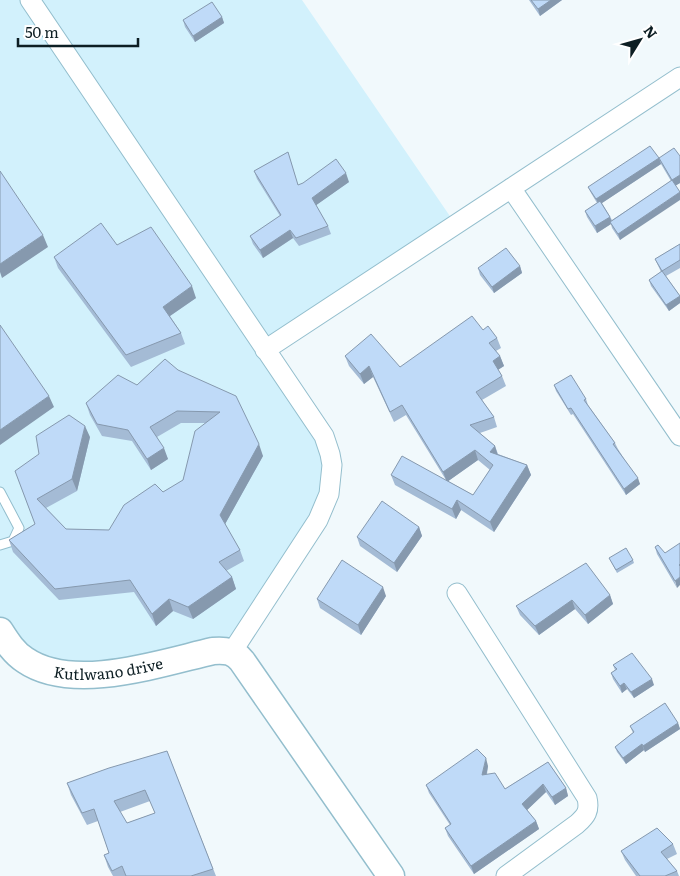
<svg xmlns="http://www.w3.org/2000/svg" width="680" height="876" font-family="Literata,serif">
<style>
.built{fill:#d2f1fc}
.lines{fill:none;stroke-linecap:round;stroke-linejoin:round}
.lane-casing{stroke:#93becd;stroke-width:11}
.street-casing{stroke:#93becd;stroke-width:21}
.secondary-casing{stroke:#93becd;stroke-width:29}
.lane{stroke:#fff;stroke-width:9}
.street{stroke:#fff;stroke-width:19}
.secondary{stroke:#fff;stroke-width:26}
.wall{fill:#a4bbd5;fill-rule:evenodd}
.shaded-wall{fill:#8699ae}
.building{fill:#bfdaf8;stroke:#8699ae;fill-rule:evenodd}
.labels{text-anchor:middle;stroke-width:4.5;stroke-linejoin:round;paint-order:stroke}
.street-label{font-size:15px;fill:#0d1e23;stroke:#fff}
</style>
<rect width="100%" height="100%" fill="#f1f9fc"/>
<!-- built -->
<path class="built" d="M0 0H302L456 225 266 350 324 436 331 479 238 655 35 666 0 622Z"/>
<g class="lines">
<defs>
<path id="lane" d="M0 492 19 528 13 541 0 545"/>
<path id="street" d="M30 0 324 436 330 454 332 465 329 494 318 520 232 652
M511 188 680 436
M265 350 680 77
M457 593 587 798C590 811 586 816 577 824L506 876"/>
<g id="secondary">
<path id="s1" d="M0 631C7 642 14 653 25 660 73 693 161 663 213 651 226 650 234 651 242 661L391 876"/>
</g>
</defs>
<!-- lane casing -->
<use href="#lane" class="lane-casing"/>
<!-- street casing -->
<use href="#street" class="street-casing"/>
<!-- secondary casing -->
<use href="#secondary" class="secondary-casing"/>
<!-- lane -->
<use href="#lane" class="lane"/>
<!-- street -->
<use href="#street" class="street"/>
<!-- secondary -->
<use href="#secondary" class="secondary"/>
</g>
<!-- wall -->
<path class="wall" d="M529 0H562L540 16Z
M222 17 224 23 195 42 185 27 183 20Z
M288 152 298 185 349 182 316 205 328 226 331 234 299 246 293 238 263 258 253 244 250 236 280 216 257 179 254 171Z
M680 156V183L676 185 620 240 612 228 611 224 597 233 587 217 585 211 597 203 591 193 588 187 659 158ZM661 164 671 181 612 220 602 203Z
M680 244V268L666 276 680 296V303L669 311 651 286 649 280 661 272 655 259Z
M117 245 196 298 170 316 181 333 185 344 131 367 58 268 54 257Z
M520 266 522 273 494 293 480 275 478 268Z
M483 330 497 338 501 348 496 351 500 356 504 366 498 370 502 376 506 386 482 400 494 417 497 427 480 433 495 446 498 454 527 465 531 475 494 532 461 510 456 519 395 485 391 475 446 480 406 415 394 422 373 377 364 384 349 366 345 356 400 367ZM478 460 490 470 473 495 448 481Z
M165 359 263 456 225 524 240 550 244 561 226 571 232 577 236 589 193 619 173 611 156 626 134 592 59 600 13 552 9 540 35 524 15 471 90 437 77 491 46 508 66 529 109 530 183 480 205 423H181L157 437 168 459 151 470 132 441 102 436 90 415 86 403 137 385Z
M554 385 586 399 588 405 615 443 618 449 640 484 626 495 573 414 571 415 556 391Z
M419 527 422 536 397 572 360 546 357 537Z
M655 547 665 553 677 588 657 554Z
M609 558 633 560 634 563 617 573Z
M610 595 613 604 588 624 575 609 539 635 520 615 516 606Z
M386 596 361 635 320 608 317 599Z
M613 665 654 685 634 698 627 689 622 693 613 679 611 673 615 670Z
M678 723 680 729 645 752 644 750 626 764 617 752 615 747 633 733 630 726Z
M167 751 216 876H113L108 867 104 855 109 853 98 821 87 825 71 795 67 783ZM150 801 155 813 127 823 120 812Z
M548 762 566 788 568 796 555 805 546 792 527 810 536 821 539 829 474 874 448 836 445 828 450 825 429 793 426 785 488 766 487 774 505 789Z
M673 844 677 854 667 859 677 871 679 876H636L625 860 621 851Z"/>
<!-- shaded-wall -->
<path class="shaded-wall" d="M551 0H562L540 16 538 9Z
M222 17 224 23 195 42 193 36Z
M659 158 661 164 599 205 596 199Z
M346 173 349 182 315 206 312 198Z
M680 175V183L675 186 672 180Z
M680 192V200L620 240 618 234Z
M610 217 612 223 610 222 611 224 597 233 595 226Z
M290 230 293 238 263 258 260 250Z
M43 235 48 247 2 278 0 272V264Z
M520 266 522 273 494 293 492 287Z
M192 286 196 298 167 318 163 307Z
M680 296V303L669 311 666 305Z
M500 356 504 366 496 371 493 361Z
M369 366 373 377 364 384 360 374Z
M49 396 54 407 0 445V430Z
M85 426 90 437 77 491 72 479Z
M259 444 263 456 224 526 220 515Z
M495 446 498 456 490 452Z
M164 448 168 459 151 470 147 459Z
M475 450 478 460 447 482 443 472Z
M527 465 531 475 494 532 490 522Z
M638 478 640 484 626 495 624 489Z
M457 500 461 510 456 519 452 509Z
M419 527 422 536 397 572 394 563Z
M232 577 236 589 193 619 188 607Z
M680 577V585L677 588 675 581Z
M383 587 386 596 361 635 358 625Z
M610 595 613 604 588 624 585 615Z
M169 599 173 611 156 626 152 614Z
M572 600 575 609 539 635 535 626Z
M652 679 654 685 634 698 631 692Z
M624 683 627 689 622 693 620 686Z
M678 723 680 729 645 752 643 746Z
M642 744 644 750 626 764 623 758Z
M486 758 488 766 485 782 482 775Z
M543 784 546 792 525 812 522 804Z
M566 788 568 796 555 805 552 797Z
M536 821 539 829 474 874 471 866Z"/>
<!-- building -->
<path class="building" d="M531 0H551L538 9Z
M212 2 222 17 193 36 183 20Z
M650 146 659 158 596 199 588 187Z
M674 148 680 156V175L672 180 659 158Z
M288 152 298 185 303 183 336 159 346 173 312 198 328 226 296 238 290 230 260 250 250 236 281 215 254 171Z
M0 171 43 235 0 264Z
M672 180 680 192 618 234 610 222Z
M600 201 610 217 595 226 585 211Z
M101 223 117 245 151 227 192 286 163 307 181 333 126 355 54 257Z
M680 244V260L662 271 655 259Z
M506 248 520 266 492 287 478 268Z
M662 271 680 296 666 305 649 280Z
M472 316 483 330 488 326 497 338 489 343 500 356 493 361 502 376 476 392 494 417 470 425 495 446 490 452 527 465 490 522 457 500 452 509 391 475 402 456 473 495 493 465 475 450 443 472 402 405 390 412 369 366 360 374 345 356 371 334 400 367Z
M0 325 49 396 0 430Z
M165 359 178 370 236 396 259 444 220 515 240 550 219 562 232 577 188 607 169 599 152 614 130 580 55 589 9 540 35 524 15 471 39 454 36 436 69 415 85 426 72 479 37 499 66 529 109 530 124 505 155 484 163 492 183 480 195 431 220 412 177 411 150 427 164 448 147 459 128 430 97 424 86 403 118 375 137 385Z
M571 375 586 399 584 400 615 443 613 444 638 478 624 489 571 408 568 409 554 385Z
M382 501 419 527 394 563 357 537Z
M680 543V564L679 565 680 566V577L675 581 655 547 658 545 665 553Z
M626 548 633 560 616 570 609 558Z
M342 560 383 587 358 625 317 599Z
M586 563 610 595 585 615 572 600 535 626 516 606Z
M632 653 652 679 631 692 624 683 620 686 611 673 617 669 613 665Z
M665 703 678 723 643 746 642 744 623 758 615 747 634 732 630 726Z
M477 749 486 758 482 775 495 773 505 789 548 762 566 788 552 797 543 784 522 804 536 821 471 866 445 828 451 824 426 785Z
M167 751 213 869 191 876H126L122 866 112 871 104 855 109 853 94 809 82 813 67 783 109 768ZM145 790 155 813 127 823 114 801Z
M657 828 673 844 661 852 677 871 665 876H640L621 851Z"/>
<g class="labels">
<!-- street labels -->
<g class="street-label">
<text dy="5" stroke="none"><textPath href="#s1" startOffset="125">Kutlwano drive</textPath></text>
</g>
</g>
<!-- north arrow -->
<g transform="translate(640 40) rotate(53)" stroke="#ffffff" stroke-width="4" paint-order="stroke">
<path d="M0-4L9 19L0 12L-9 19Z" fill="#0d1e23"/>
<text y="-8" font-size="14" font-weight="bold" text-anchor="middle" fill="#0d1e23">N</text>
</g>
<!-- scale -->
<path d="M18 38v8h120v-8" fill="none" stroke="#0d1e23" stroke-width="2.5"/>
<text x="25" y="38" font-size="15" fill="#0d1e23" stroke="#ffffff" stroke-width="4" paint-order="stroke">50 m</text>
</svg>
